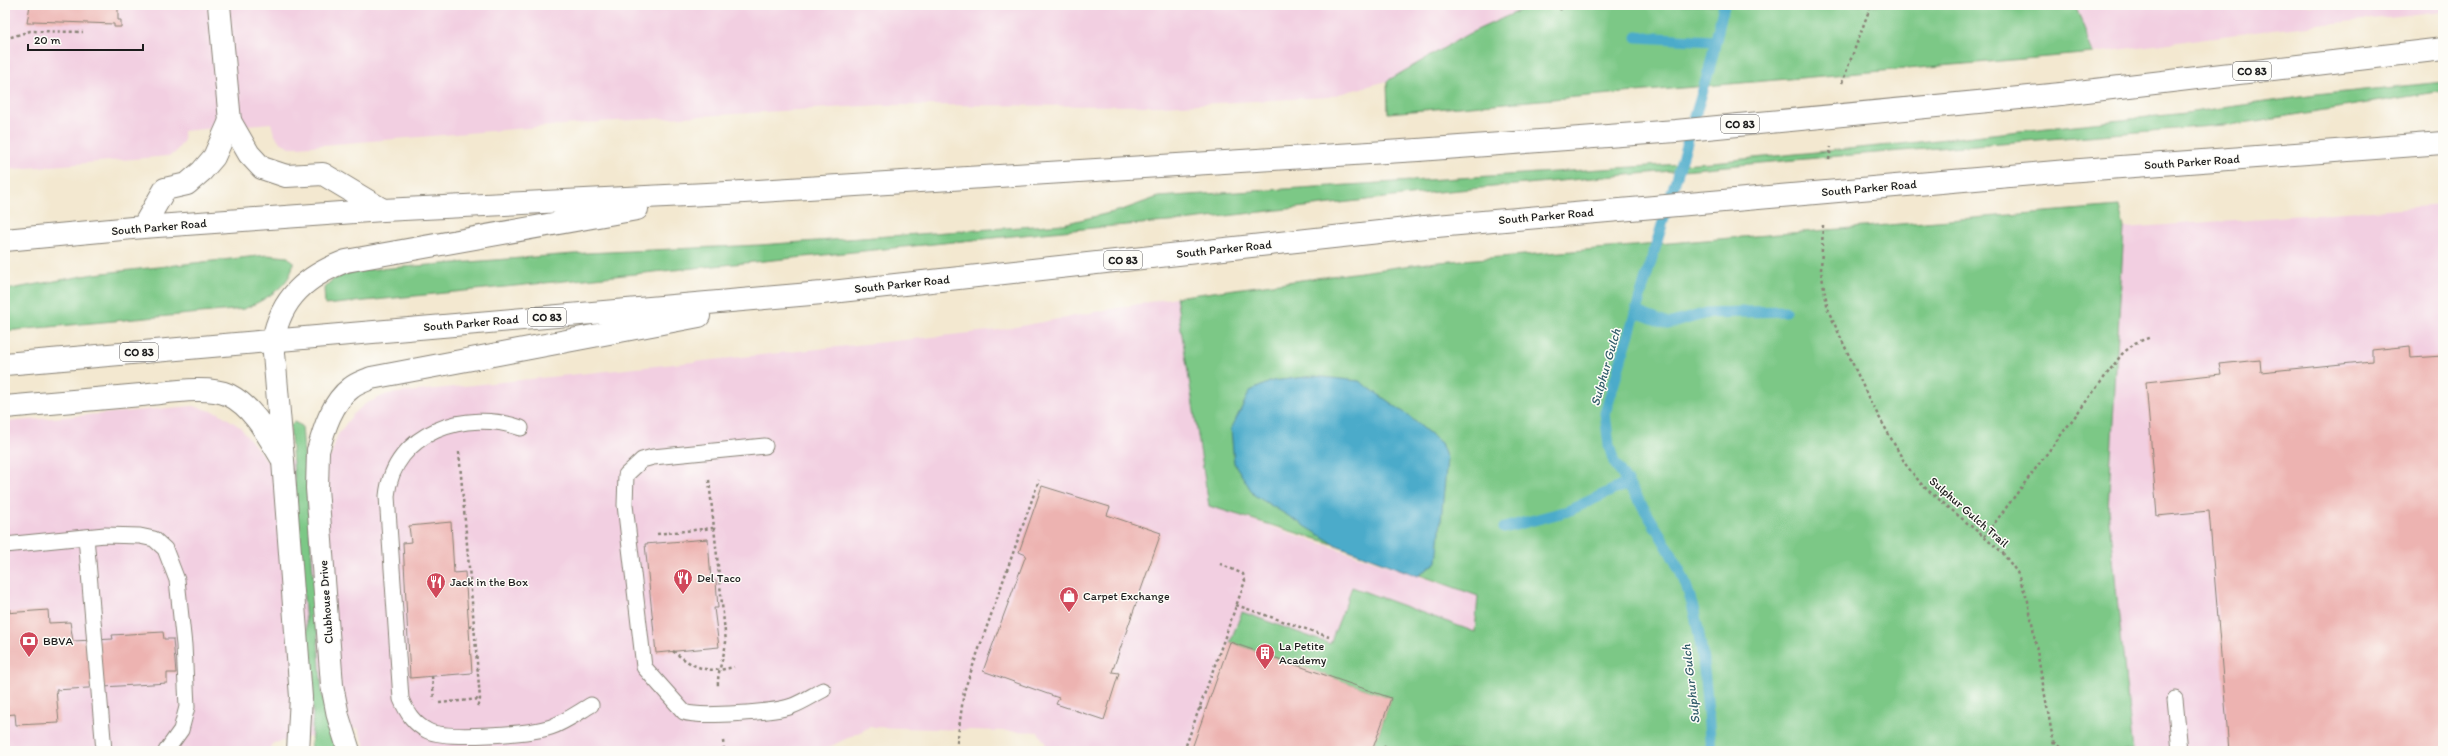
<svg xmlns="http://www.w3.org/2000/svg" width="2448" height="756" font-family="Itim,sans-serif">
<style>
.built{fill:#f2cfe1}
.green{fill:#7bc886;stroke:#4c7251}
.water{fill:#4babca;stroke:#346473}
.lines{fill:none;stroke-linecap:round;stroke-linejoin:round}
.stream{stroke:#4babca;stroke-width:11}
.building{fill:#edb3b1}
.lane-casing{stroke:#888276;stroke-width:17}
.street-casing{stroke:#888276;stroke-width:24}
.secondary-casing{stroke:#888276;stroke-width:24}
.highway-casing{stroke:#888276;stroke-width:24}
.path{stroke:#888276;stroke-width:2.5;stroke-dasharray:3 3;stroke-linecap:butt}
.lane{stroke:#fff;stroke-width:15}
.street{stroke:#fff;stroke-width:22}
.secondary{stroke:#fff;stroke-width:22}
.highway{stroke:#fff;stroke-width:22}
.highway-bridge-casing{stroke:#888276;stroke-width:24;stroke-linecap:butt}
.highway-bridge{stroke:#fff;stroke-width:22}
.labels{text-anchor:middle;stroke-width:3;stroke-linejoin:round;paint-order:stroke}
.shield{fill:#fdfcf7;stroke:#605f5e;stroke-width:1}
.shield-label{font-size:11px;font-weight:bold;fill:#1c1c1c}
.street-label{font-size:12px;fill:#1c1c1c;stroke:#fdfcf7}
.poi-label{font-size:12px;fill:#1c1c1c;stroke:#fdfcf7;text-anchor:start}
.water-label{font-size:13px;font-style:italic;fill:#315c6a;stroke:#fdfcf7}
</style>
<rect width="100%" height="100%" fill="#fdfcf7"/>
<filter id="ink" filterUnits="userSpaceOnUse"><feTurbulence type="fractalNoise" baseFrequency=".025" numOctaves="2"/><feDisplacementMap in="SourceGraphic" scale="8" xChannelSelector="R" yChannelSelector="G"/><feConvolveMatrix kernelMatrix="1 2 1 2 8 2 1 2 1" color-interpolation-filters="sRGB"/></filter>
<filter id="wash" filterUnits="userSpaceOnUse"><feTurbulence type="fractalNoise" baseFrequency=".012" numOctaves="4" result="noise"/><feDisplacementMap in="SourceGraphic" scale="16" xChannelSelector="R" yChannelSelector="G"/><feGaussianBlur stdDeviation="0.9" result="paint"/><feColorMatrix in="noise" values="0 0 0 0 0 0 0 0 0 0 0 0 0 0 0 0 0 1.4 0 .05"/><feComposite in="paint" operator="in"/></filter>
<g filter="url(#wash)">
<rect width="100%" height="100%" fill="#f3e8d0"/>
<!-- built -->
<path class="built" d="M5 5H1532L1468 34 1387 81 1328 97 1161 106 881 105 600 122 299 147H290L280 142 274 134 271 123 183 131 184 140 175 153 168 156 5 170Z
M2075 5H2443V11L2245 33 2094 53Z
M2443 205V751H2133L2108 510 2124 228Z
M1176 297 1210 506 1478 596 1461 751H1050L1038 732 870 727 821 751H367L358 728 273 743 270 751H5V422L193 406 219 413 240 427 268 462 331 456 337 436 353 414 365 404 387 394 999 330Z"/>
<!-- green -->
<path class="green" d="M1532 5H2075L2094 53 1388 113 1387 81 1468 34Z
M2443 82V91L2237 124 1839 156 1437 192 1182 221 1113 226 325 305 324 288C333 276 350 273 364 270L587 253 759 245 1063 224 1122 210 1158 197 1712 162 1900 144 2185 113 2316 95Z
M2119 206 2124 228 2108 510 2133 751H1372L1391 698 1230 642 1242 612 1330 644 1352 587 1475 632 1478 596 1336 545 1209 506 1176 297 1427 263Z
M267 255 288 257 293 262C293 286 262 301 244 309L5 331V290L94 274Z
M294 422 302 426 322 693 336 751H311L313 709 290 426Z"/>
<!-- water -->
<path class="water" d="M1314 376 1359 381 1405 413 1441 443 1447 459 1437 562 1418 576 1336 545 1254 495 1234 463 1231 429 1250 391 1272 381Z"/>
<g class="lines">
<!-- stream -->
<path class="stream" d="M1637 37 1715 41
M1636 312 1668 324 1707 313 1785 311
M1504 528 1568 511 1628 483
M1711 751C1706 693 1704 615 1676 563 1658 528 1635 495 1614 462L1609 446 1605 413 1709 70 1724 5"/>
</g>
<g id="blocks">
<!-- building -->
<path class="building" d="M30 5H118V20H121V27H114V24L33 21V23H27Z
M2410 346 2411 358 2443 356V751H2229L2209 511 2157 516 2146 382 2221 374 2219 364 2260 360 2261 372 2372 361V350Z
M1042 486 1110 507 1107 515 1161 533 1112 672 1119 673 1104 720 1056 704 1059 698 983 671 1026 555 1019 552Z
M451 522 454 573 465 572 472 673 410 678 403 543 411 542 409 526Z
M708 539 711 581H716L718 608H714L719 647 656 653 645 544Z
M48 610 49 623 70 622 73 641 113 639 112 635 163 632 164 639H173L176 673H167V683L56 690 59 723 16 725 15 714 5 715V613Z
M1230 642 1391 698 1372 751H1191Z
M1384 746 1397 751H1382Z"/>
</g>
</g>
<g filter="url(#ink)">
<use href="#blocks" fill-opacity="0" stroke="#888276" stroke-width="1"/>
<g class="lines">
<defs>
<path id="lane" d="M521 428C467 408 393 432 387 496L401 699C407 713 414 724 428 731 447 740 530 734 551 727 565 722 579 712 591 705
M765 446 653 457 642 460 626 475 625 505 644 667 684 712C699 718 777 712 792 706 803 702 813 695 823 690
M86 537 104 751
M5 545 105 535 140 536 154 539 165 549 177 580 184 645 187 707 181 730 166 751
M2175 699 2180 751"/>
<path id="street" d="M219 5 230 121"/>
<path id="secondary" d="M318 451 317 488 332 685 338 716 349 751
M283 461 301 697 298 751"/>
<path id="highway" d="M2061 94 2443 49
M230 121 249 154 262 168 286 176 323 174 383 210
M2067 171 2443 143
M143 227 165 189 187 184 202 171 214 157 230 121
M5 240 143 227 383 210 727 193 1418 150
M5 364 822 293 1425 227
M5 407C50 403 96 399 141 395 165 393 207 385 229 395 253 407 267 434 281 457
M318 451C324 429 332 402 351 388 357 383 365 381 371 378L699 316
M283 461 273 341C281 297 307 276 346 261L637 209"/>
</defs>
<!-- lane casing -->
<use href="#lane" class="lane-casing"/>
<!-- street casing -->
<use href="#street" class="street-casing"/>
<!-- secondary casing -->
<use href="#secondary" class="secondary-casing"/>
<!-- highway casing -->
<use href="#highway" class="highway-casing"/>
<!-- path -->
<path class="path" d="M1560 10 1562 5
M5 39 30 31 83 32
M1842 83 1871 5
M1829 160 1831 147
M1823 225 1821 271 1828 310 1869 399 1906 465 1923 486 2002 552 2017 572 2028 601 2055 751
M459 452 474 625
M709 480 726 642C724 658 717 671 718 687
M657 534 713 528
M1984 537 2122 354 2135 343 2151 337
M1236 605 1329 637
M5 607H9V613
M469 626 474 625 480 699 477 707
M673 651C694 668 707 674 734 667
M432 676 434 700
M439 703 480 699
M1199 708 1206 710
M723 741 724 750
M2054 742 2066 751
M957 743 964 691 1039 480
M1184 751 1245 581 1243 574 1218 563"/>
<!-- lane -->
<use href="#lane" class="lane"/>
<!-- street -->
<use href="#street" class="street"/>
<!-- secondary -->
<use href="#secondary" class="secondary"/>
<!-- highway -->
<use href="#highway" class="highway"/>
<defs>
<path id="highway-bridge" d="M1418 150 1676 131 2061 94
M1425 227 2067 171"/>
</defs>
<!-- highway-bridge casing -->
<use href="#highway-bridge" class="highway-bridge-casing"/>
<!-- highway-bridge -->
<use href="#highway-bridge" class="highway-bridge"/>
</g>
</g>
<!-- icons -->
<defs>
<symbol id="restaurant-pin" viewBox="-11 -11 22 30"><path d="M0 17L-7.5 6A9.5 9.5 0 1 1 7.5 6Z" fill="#d1495b" stroke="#fdfcf7"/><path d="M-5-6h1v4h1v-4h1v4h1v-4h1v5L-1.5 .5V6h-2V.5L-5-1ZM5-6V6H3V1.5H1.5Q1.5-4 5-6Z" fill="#fff"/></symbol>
<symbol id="shop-pin" viewBox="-11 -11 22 30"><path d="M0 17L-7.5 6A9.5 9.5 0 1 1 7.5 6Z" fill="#d1495b" stroke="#fdfcf7"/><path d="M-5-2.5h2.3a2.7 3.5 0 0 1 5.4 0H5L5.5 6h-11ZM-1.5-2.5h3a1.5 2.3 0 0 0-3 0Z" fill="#fff"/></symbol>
<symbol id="bank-pin" viewBox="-11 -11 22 30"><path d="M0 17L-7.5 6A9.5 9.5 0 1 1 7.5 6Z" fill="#d1495b" stroke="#fdfcf7"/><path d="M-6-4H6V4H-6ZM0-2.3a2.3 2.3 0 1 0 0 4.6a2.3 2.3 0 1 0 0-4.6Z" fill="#fff"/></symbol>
<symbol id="building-pin" viewBox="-11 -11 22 30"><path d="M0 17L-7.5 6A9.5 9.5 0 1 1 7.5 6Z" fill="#d1495b" stroke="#fdfcf7"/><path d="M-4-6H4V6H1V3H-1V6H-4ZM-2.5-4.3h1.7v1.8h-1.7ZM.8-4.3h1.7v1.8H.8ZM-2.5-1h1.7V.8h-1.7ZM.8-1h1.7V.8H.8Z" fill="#fff"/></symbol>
</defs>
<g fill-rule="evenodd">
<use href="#restaurant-pin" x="672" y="567" width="22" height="30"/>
<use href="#restaurant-pin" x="425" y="571" width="22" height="30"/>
<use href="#shop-pin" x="1058" y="585" width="22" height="30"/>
<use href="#bank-pin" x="18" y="630" width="22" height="30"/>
<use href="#building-pin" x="1254" y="642" width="22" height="30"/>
</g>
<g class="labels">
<!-- shield labels -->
<g class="shield">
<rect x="2233" y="62" width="38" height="18" rx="3"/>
<rect x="1721" y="115" width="38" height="18" rx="3"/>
<rect x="1104" y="251" width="38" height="18" rx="3"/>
<rect x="528" y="308" width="38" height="18" rx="3"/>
<rect x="120" y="343" width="38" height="18" rx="3"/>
</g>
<g class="shield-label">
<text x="2252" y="75">CO 83</text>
<text x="1740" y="128">CO 83</text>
<text x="1123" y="264">CO 83</text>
<text x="547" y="321">CO 83</text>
<text x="139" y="356">CO 83</text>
</g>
<!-- street labels -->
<g class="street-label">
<text transform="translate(2192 162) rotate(-4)" y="4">South Parker Road</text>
<text transform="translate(1869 188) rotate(-5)" y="4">South Parker Road</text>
<text transform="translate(1546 216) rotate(-5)" y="4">South Parker Road</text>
<text transform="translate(159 227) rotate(-5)" y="4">South Parker Road</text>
<text transform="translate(1224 249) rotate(-6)" y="4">South Parker Road</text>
<text transform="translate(902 284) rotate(-6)" y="4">South Parker Road</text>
<text transform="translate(471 323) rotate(-5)" y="4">South Parker Road</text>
<text transform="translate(1969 512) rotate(41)" y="4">Sulphur Gulch Trail</text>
<text transform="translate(326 602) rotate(-94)" y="4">Clubhouse Drive</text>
</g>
<!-- poi labels -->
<g class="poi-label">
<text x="697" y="582">Del Taco</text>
<text x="450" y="586">Jack in the Box</text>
<text x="1083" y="600">Carpet Exchange</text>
<text x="43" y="645">BBVA</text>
<text x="1279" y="650">La Petite<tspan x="1279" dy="14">Academy</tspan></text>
</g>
<!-- water labels -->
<g class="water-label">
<text transform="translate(1605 367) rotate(-74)" y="5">Sulphur Gulch</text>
<text transform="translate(1690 684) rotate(-97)" y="5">Sulphur Gulch</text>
</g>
</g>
<!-- margin -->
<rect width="2448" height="756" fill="none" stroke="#fdfcf7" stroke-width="20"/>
<!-- scale -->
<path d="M28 44v6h115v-6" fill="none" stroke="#1c1c1c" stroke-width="2"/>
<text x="34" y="44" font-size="12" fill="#1c1c1c" stroke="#fdfcf7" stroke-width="3" paint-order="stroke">20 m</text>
</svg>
